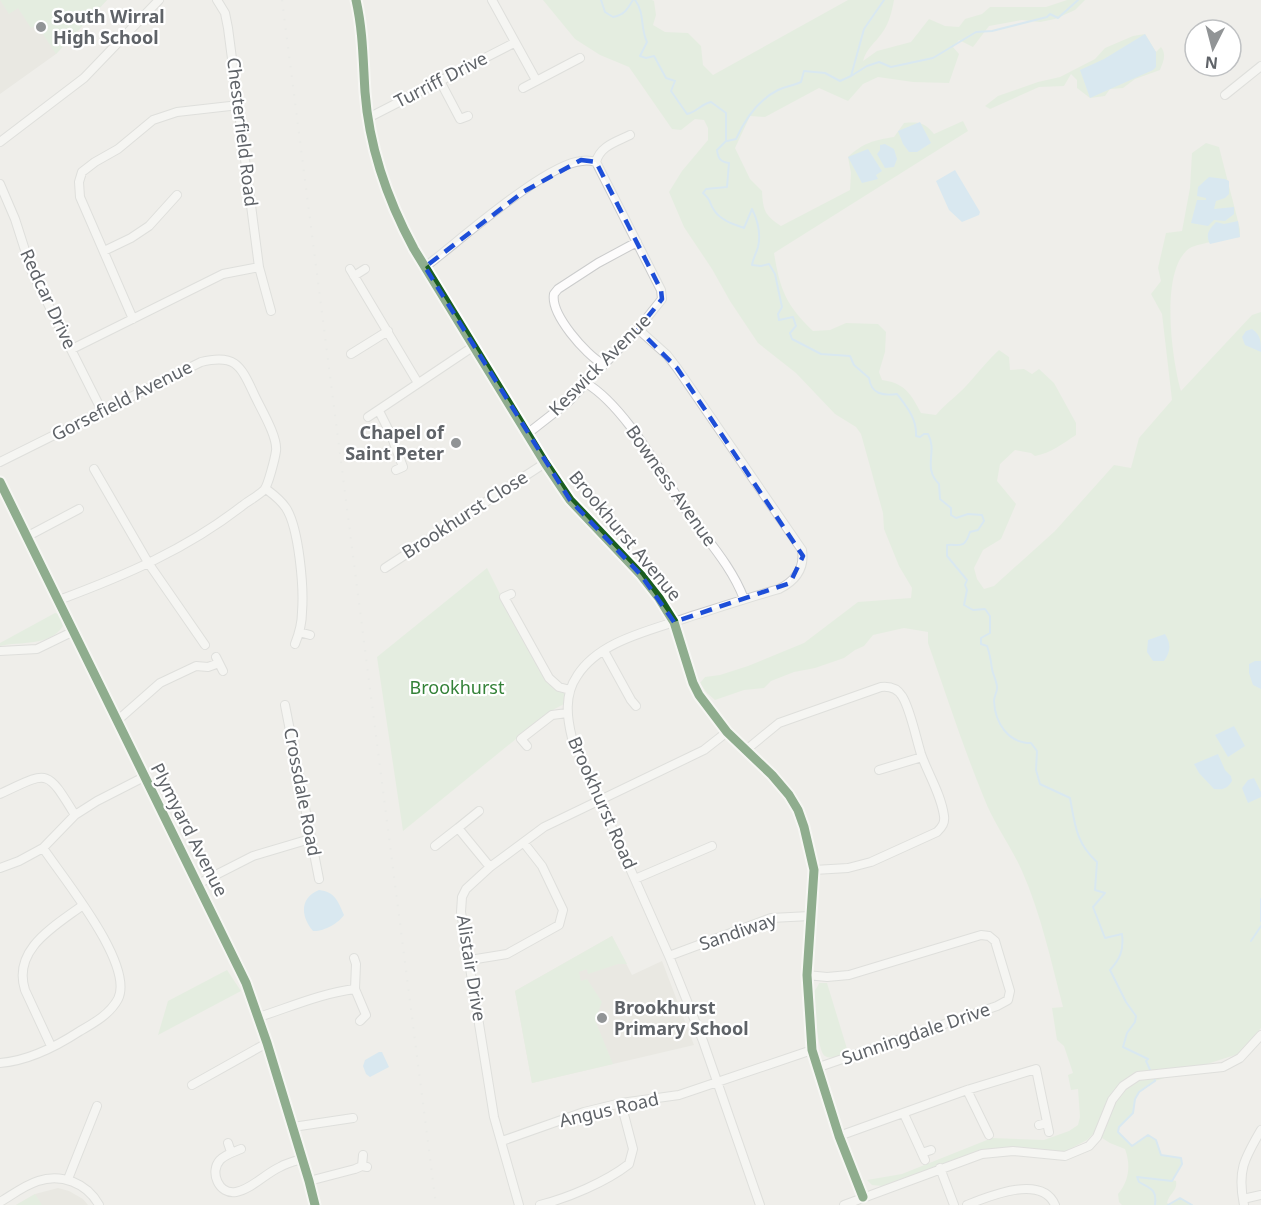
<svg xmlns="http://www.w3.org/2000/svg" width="1261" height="1205" font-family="'Noto Sans',sans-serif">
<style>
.education{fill:#e2e0da}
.green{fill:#d8ebd6}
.water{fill:#bfe0f9}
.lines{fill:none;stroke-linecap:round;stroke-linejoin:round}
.stream{stroke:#bfe0f9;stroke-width:2}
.minor-casing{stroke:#cbcccc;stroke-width:10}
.minor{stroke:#fdfcfc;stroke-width:8}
.rail{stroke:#e4e4e4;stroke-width:2;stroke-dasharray:1.5 8;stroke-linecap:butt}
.cycleway-casing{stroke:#fff;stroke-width:13}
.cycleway{stroke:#1b5e20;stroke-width:9}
.marked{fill:none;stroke:#1d4ed8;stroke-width:4.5;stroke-dasharray:12 8;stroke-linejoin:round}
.poi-dot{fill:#919496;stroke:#fff;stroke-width:2}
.labels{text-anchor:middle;stroke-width:4.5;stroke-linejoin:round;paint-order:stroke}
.poi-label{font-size:18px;font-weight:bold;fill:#5f6368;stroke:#fff;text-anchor:start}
.street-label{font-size:18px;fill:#5f6368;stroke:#fff}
.park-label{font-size:18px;fill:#348238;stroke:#fff}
</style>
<rect width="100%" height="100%" fill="#efeeea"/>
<!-- education -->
<path class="education" d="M0 0H107L56 54 0 94Z
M612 936 632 975 662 961 694 1045 532 1083 515 991Z
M58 1188 69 1191 83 1199 88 1205H16L35 1194Z"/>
<!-- green -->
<path class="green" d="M0 0H107L56 54 37 25 31 28 18 8 9 14Z
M543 0H652L654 1 656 15 653 25 665 32 688 33 701 46 703 65 713 75 848 0H894C892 11 889 24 882 33 875 43 866 49 863 61L877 51 911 42 929 19 945 26 959 27 965 19 982 14 990 7H1046L1067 0H1085L1075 10 1055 19 1040 22 1022 20 989 26 973 47 959 40 953 47 959 54 949 83 913 82 878 77 863 84 848 101 819 88 765 117 750 116 735 148 750 179 762 191C763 211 765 215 781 226L850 190 851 173 848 157C863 143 874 140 894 137L904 123C919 122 924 122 934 134L963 121 968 131 774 253C780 290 786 305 813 331L830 330 846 323 878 324 886 332 885 352 879 372 882 380C905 383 911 394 921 413L936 415C945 404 957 396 967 385 978 373 987 361 999 350L1009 357 1010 370 1024 369 1032 374 1039 369 1054 383 1076 423V435C1062 444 1051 453 1035 456L1031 453 1015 450 1000 464 997 481 1016 504 1001 539 983 550 974 568 977 579 984 589 994 586 1055 531 1114 465 1131 468 1139 438 1172 400 1162 314 1151 294 1161 281 1158 268 1166 233 1182 231 1190 188 1192 153 1206 143 1219 147 1240 229V237C1229 239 1199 243 1190 248 1159 268 1172 361 1181 391L1252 315 1261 312V1028L1238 1054 1155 1081 1140 1092 1135 1099 1133 1113 1119 1127V1132L1132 1146 1148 1135 1156 1140 1161 1155 1181 1158 1182 1164 1172 1180 1176 1181C1178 1191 1169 1193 1167 1203L1169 1204 1180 1198 1192 1205H1122L1119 1202 1118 1194C1129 1181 1131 1165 1125 1149L1110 1143 1094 1133 1087 1140 1066 1151 980 1150 882 1186 872 1185 867 1180 902 1174 992 1138 1044 1140 1069 1131 1078 1125 1080 1117 1078 1089 1071 1090 1068 1075 1073 1073 1064 1046 1057 1040 1052 1008 1063 1007C1051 961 1041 914 1022 871 1011 846 994 824 984 798 963 747 946 694 928 643V632L904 628 873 635 864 646 855 650 844 658 815 668 794 672 771 681 764 688 744 690 715 700 707 693 700 683 705 677 720 675 748 666 804 643 858 602 911 598 912 588 899 566 884 529 883 513 861 434 856 427 835 414 796 373 758 343 730 301 712 269 684 227 669 192 682 171 708 140V128L704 120 695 119 681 130 672 129 629 67 600 55 575 39Z
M1145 34 1156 52 1161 47C1167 55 1163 62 1160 70L1135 79 1123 88 1110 89 1105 96 1090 98 1077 88V80L1071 74 1064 86 1039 87 990 109 985 106 998 96 1038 82 1060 77 1095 59 1105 48 1133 36Z
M487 568 502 598 555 688 565 693 564 704 549 712 403 831 377 657Z
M55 613 59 614 63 626C49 647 21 641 0 646V643Z
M612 936 627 964H618L588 974 587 969 579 972 581 981 587 979 602 1002 595 1020 613 1064 532 1083 515 991Z
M227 970 241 991 158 1035 168 1001Z
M819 983H827L848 1052C841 1055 832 1060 825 1056 818 1053 812 1000 814 991 815 991 819 984 819 983Z
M35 1194 42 1205H16Z"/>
<!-- water -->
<path class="water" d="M1145 34 1156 52V67L1153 70 1090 98 1080 70 1104 59Z
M920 122 931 143 917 152H909L903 144 898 131Z
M885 144 894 149 897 159 894 167 885 168 877 154 880 150V145Z
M868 149 882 171 876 175 878 179 862 183 848 157Z
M955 170 980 212 979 215 962 222 949 210 936 181Z
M1209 177 1225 179 1229 181V194L1225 198 1216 201 1214 209 1234 207V214L1225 221 1214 220 1208 226 1191 223 1197 200H1206V198L1197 196 1198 187Z
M1238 221 1240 237 1210 244C1205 234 1209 230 1216 222L1224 224Z
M1252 329C1261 335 1261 342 1261 352L1245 345 1242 337 1246 331Z
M1165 634C1171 644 1171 651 1164 661H1153L1147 652 1148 640Z
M1255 661H1261V689L1253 685 1249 673V664Z
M1234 726 1245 746 1228 757 1215 735Z
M1218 754 1225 770 1231 776 1232 781C1227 789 1223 790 1214 789L1199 773 1194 764Z
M1254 778 1261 792V797L1248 803 1242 788 1248 780Z
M319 890C335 892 338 901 344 915 339 923 323 932 313 931 301 917 299 898 319 890Z
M379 1052H382L389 1067 370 1077 366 1074 363 1066 365 1060Z"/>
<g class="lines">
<!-- stream -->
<path class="stream" d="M601 0 605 12 613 17C625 15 627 9 633 0
M635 0C645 13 640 28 647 42L640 56 646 58 654 56 666 78 675 81 671 91 687 114C697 112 701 104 711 102L726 113V141L717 150C718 158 720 162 729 163L727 187 706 189 703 193C713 202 708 202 714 210 720 220 733 224 744 228L752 209C758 221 761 234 758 247 756 254 753 258 752 265L761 266 769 264 775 274 782 307 778 314 779 320 793 317 796 326 790 333 792 339 821 354 850 356 854 365 869 378C871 394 883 396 897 394 907 407 917 419 916 436L920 437 924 434H928C938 452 922 467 939 484L940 499 951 508V515L956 518 968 514 982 515 984 521 978 530 970 532C964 549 962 544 947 545V556L967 580 965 585 967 590 964 605 973 610 985 609 990 616V633L981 638V644L987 646C990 654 991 661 992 669 993 675 997 681 997 688 997 693 994 696 994 701 995 723 1008 743 1031 743L1037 751 1036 770 1040 784 1070 798C1075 825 1076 843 1097 862L1095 890 1105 893 1093 907 1105 938 1122 934C1124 950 1120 959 1110 970L1126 1002 1136 1016 1135 1022 1127 1033 1123 1047 1148 1059 1146 1061 1151 1072
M884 0 864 29 851 76 867 66 879 62 891 67 933 58 976 32 992 31 1047 17 1050 14 1058 18 1078 0
M727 141 736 139C745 119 758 100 778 90 786 86 793 86 801 82L804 71 825 73 840 81 851 76
M1261 899V921
M1251 941 1261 926
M1154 1077 1155 1081 1139 1092 1135 1099 1133 1113 1119 1127 1118 1132 1132 1146 1148 1135 1156 1140 1161 1155 1181 1158 1182 1164 1172 1181 1137 1177 1139 1182C1151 1189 1157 1189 1155 1205
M1168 1205 1180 1198 1192 1205"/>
<defs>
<path id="minor" d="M356 0C363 31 363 60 365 92 369 146 388 201 414 249L545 463 570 500 641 575 659 598 674 622 693 683 699 695 727 732 772 775 789 795 798 810 804 827 814 870 807 975 812 1050 839 1136 863 1197
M492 0 536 80
M440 81 460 119 468 116
M523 88 580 58
M1225 95 1261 66
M368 118 514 43
M0 142 84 78 159 0
M596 162C600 146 616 142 630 135
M0 184 15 219 32 272 102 411
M104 251 131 238 149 226 177 195
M259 267 271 311
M425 267C457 243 546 163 582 161 587 160 592 161 596 162L661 290 662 299 638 329 568 402 527 434
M350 269 418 383
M354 276 365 269
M133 319 80 197 79 182 82 172 95 162 118 149 153 120 177 112 239 105
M638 329 667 355 677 368 802 550C805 569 795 581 779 589 747 598 717 608 686 618 649 631 599 641 577 676 564 695 567 718 572 738L669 956 703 1041 760 1205
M72 349 223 274 259 267 228 28 225 13 217 0
M351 354 388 331
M603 364C586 355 550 314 554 294L558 289 598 263 637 242
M586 383C626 407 661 474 688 513 708 541 732 567 744 599
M379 411 391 435 403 467 396 470
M368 417 474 346
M0 462 201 362C234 354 240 364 253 392 259 406 278 436 276 451 275 458 268 486 264 490 258 496 248 501 242 506 185 550 126 575 59 600
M94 469 149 564 205 645
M0 482 246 983 267 1043 309 1181 315 1205
M266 489C274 495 280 499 286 508 299 528 304 588 302 612 302 623 299 634 295 644
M28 536 79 509
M385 568 545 463
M511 594 504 597 549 678 559 687 570 690
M299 632 310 635
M0 651 37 649 74 631
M604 651 631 700 636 706
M216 657 223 671
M285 705 319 879
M118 720 160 683 196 666 208 667 219 663
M527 746 521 739 552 715 567 713
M746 750 779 723 881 687C890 686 897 688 902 696 910 708 916 738 921 754 928 774 941 794 944 816 945 823 942 827 937 832L871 862 848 868 814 870
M879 770 922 757
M0 794C49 771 46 768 75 815
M458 828 479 811
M435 846 458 828 490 867
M0 868 19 861 43 848 75 815 97 801 144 777
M635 879 712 846
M198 884 253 856 310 839
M669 956 771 918 810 916
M354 958 356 964 355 989 366 1015 360 1021
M470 960 507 954 559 925 563 910 542 866 524 843
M807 975 827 977 849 975 981 935 989 936 995 941 1010 991 1008 1000 997 1006 819 1067
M259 1017C290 1007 322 993 355 989
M51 1046 25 990C12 949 55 926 83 905
M0 1063C27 1061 57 1046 80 1031 94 1023 110 1014 118 999 135 965 63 878 43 848
M192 1085 267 1043
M967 1090 989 1135
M904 1114 925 1160
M1039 1125 1047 1123
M293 1127 353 1118
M839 1136 967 1090 1036 1069 1049 1132
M502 1141 584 1112 621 1103 679 1095 812 1050
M228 1143 231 1152
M241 1149C234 1152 226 1154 220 1160 209 1172 219 1195 236 1192 252 1189 266 1173 280 1167 287 1163 295 1161 302 1159
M922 1153 931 1150
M362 1166 363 1155
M940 1168 954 1205
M68 1179 97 1106
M309 1181 355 1169 362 1166 367 1167
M1243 1199 1261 1195
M0 1202C12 1195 25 1185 38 1181 61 1173 87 1183 99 1205
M519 1205 494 1117 461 912 462 897 466 889 490 867 544 827 704 750 727 732
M540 1205C568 1198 606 1182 629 1164L633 1149 621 1103
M844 1205 982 1154 1013 1151 1065 1156 1089 1146 1097 1137 1112 1100 1123 1086 1138 1076 1223 1067 1240 1058 1261 1035
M967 1205C989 1196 1042 1174 1055 1205
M1244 1205C1237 1171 1244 1159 1261 1130"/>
</defs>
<!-- minor casing -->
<use href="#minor" class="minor-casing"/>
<!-- minor -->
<use href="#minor" class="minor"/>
<!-- rail -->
<path class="rail" d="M282 0 436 1205"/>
<defs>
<path id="cycleway" d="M356 0C363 31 363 60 365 92 369 146 388 201 414 249L545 463 570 500 641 575 659 598 674 622 693 683 699 695 727 732 772 775 789 795 798 810 804 827 814 870 807 975 812 1050 839 1136 863 1197
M0 482 246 983 267 1043 309 1181 315 1205"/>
</defs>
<!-- cycleway casing -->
<use href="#cycleway" class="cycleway-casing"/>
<!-- cycleway -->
<use href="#cycleway" class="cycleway"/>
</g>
<!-- marked area -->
<path d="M0 0H1261V1205H0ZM581 160 596 162 661 290 662 299 638 329 677 368 803 556 790 583 674 622 641 575 570 500 425 267 523 192Z" fill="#efeeea" fill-opacity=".55" fill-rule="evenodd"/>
<path class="marked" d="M581 160 596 162 661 290 662 299 638 329 677 368 803 556 790 583 674 622 641 575 570 500 425 267 523 192Z"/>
<!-- markers -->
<g class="poi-dot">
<circle cx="41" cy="27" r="6"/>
<circle cx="456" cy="443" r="6"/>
<circle cx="602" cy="1018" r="6"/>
</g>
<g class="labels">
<!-- poi labels -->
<g class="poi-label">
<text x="53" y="23">South Wirral<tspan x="53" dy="21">High School</tspan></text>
<text x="444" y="439" text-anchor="end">Chapel of<tspan x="444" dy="21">Saint Peter</tspan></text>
<text x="614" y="1014">Brookhurst<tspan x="614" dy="21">Primary School</tspan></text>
</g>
<!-- street labels -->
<g class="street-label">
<text transform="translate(441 80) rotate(-27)" y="6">Turriff Drive</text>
<text transform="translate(242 132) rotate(83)" y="6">Chesterfield Road</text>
<text transform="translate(48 299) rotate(65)" y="6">Redcar Drive</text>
<text transform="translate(600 365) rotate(-45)" y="6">Keswick Avenue</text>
<text transform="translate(122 401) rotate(-27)" y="6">Gorsefield Avenue</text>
<text transform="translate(671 486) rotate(55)" y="6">Bowness Avenue</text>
<text transform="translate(465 515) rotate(-33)" y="6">Brookhurst Close</text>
<text transform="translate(625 536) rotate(50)" y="6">Brookhurst Avenue</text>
<text transform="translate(302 792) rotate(79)" y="6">Crossdale Road</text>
<text transform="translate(602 803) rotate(66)" y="6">Brookhurst Road</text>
<text transform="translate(189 830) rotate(63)" y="6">Plymyard Avenue</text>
<text transform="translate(738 932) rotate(-19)" y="6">Sandiway</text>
<text transform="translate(471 968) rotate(81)" y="6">Alistair Drive</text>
<text transform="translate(916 1034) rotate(-19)" y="6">Sunningdale Drive</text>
<text transform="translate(609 1110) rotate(-13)" y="6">Angus Road</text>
</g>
<!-- park labels -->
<g class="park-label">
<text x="457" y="694">Brookhurst</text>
</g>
</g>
<!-- north arrow -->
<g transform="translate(1213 48) rotate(186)"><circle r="28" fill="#ffffff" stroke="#bfc1c3" stroke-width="1.5"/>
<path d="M0-4.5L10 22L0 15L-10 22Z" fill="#919496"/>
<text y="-9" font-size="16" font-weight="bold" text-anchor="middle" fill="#5f6368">N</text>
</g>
</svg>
